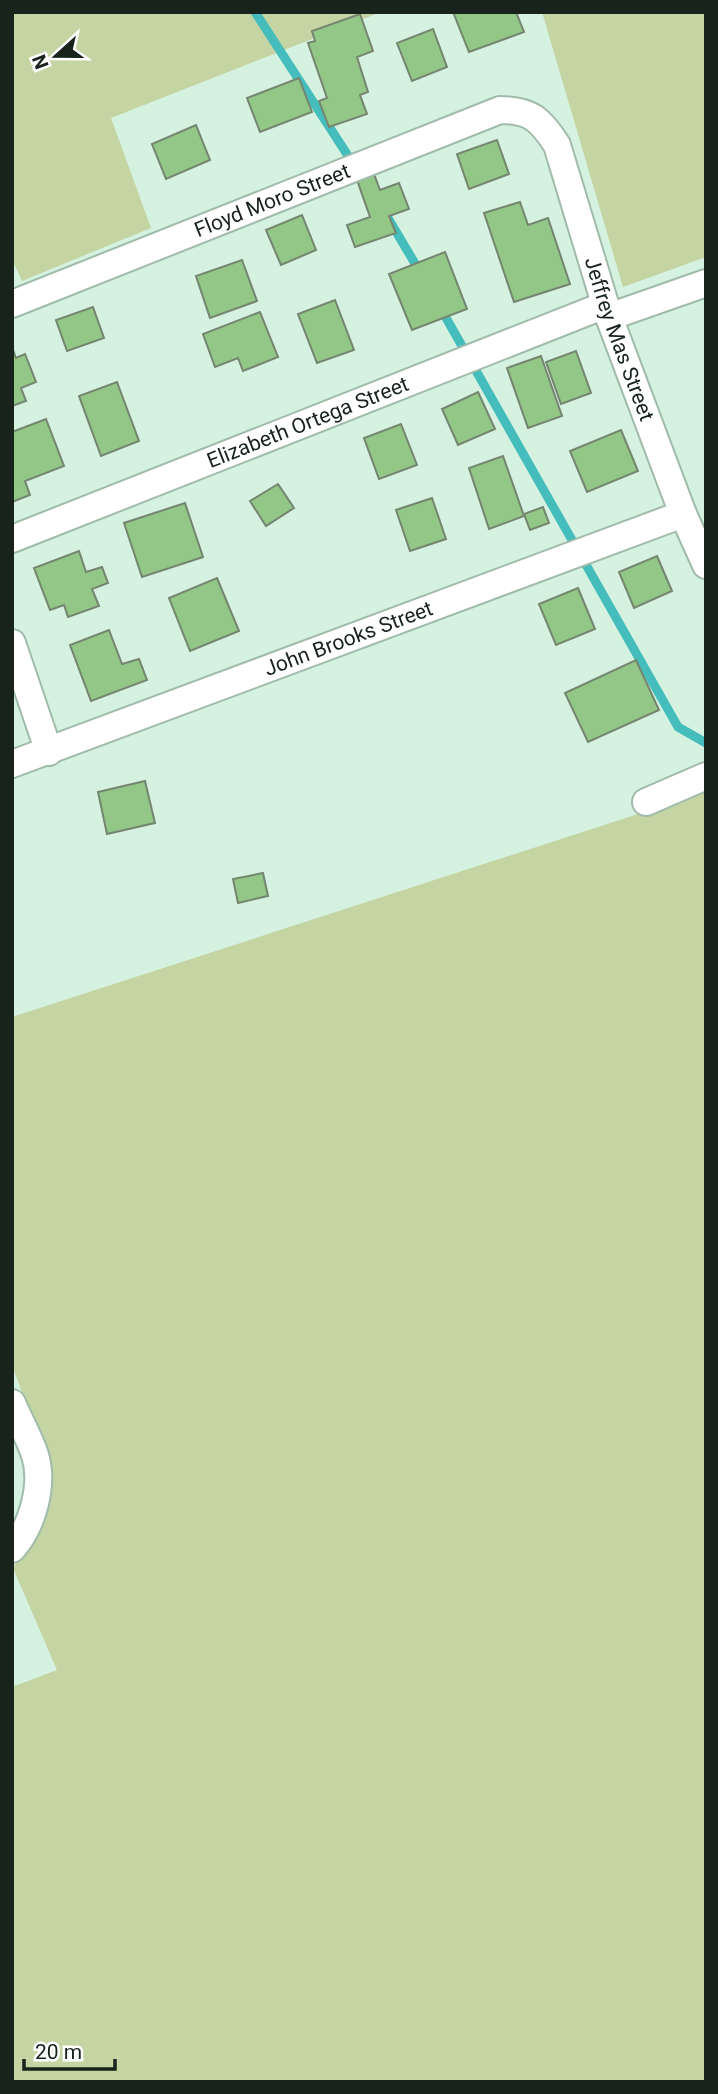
<svg xmlns="http://www.w3.org/2000/svg" width="718" height="2094" font-family="Roboto,sans-serif">
<style>
.green{fill:#c4d4a2}
.lines{fill:none;stroke-linecap:round;stroke-linejoin:round}
.stream{stroke:#45bdbc;stroke-width:9}
.building{fill:#92c787;stroke:#748570;stroke-width:2}
.street-casing{stroke:#a1bbab;stroke-width:30}
.street{stroke:#fff;stroke-width:26}
.labels{text-anchor:middle;stroke-width:5;stroke-linejoin:round;paint-order:stroke}
.street-label{font-size:21px;fill:#18231c;stroke:#fff}
</style>
<rect width="100%" height="100%" fill="#d5f1df"/>
<!-- green -->
<path class="green" d="M12 12H381L111 118 151 228 22 281 12 259Z
M542 12H706V121L704 122 706 129V257L623 287Z
M706 792V2082H12V1687L57 1670 13 1568 31 1541 39 1439 12 1365V1017Z"/>
<g class="lines">
<!-- stream -->
<path class="stream" d="M255 12 354 165
M388 218 420 272
M441 309 678 727 706 743"/>
</g>
<!-- building -->
<path class="building" d="M453 12H516L524 32 469 52Z
M360 14 373 51 357 57 368 92 360 95 367 114 329 127 319 101 327 98 308 43 315 41 312 31Z
M433 29 447 67 412 81 397 43Z
M299 78 312 112 260 132 247 98Z
M196 125 210 160 166 179 152 144Z
M497 140 509 174 469 189 457 154Z
M374 174 380 190 399 183 409 209 389 216 396 233 355 247 347 225 370 217 357 180Z
M520 202 528 225 548 218 570 284 514 302 484 213Z
M302 215 316 250 281 265 266 230Z
M445 252 467 309 412 330 389 274Z
M242 260 257 301 210 318 196 276Z
M335 300 354 350 317 363 298 314Z
M93 307 104 338 67 351 56 320Z
M260 312 278 357 243 371 238 358 215 367 203 334Z
M12 347 16 358 25 354 36 382 21 388 26 401 12 406Z
M576 351 591 393 561 404 546 362Z
M541 356 562 416 528 428 507 368Z
M117 382 139 441 101 456 79 396Z
M478 392 495 429 458 445 442 409Z
M46 419 64 466 25 481 30 495 12 502V432Z
M401 424 417 465 379 479 364 438Z
M621 430 638 471 587 492 570 451Z
M503 456 524 516 489 529 469 468Z
M278 484 294 508 266 526 250 501Z
M432 498 446 539 410 551 396 510Z
M185 503 203 557 142 577 124 523Z
M543 507 549 523 530 530 524 514Z
M79 551 86 572 102 567 108 583 92 589 99 606 68 617 64 605 50 610 34 568Z
M657 556 672 591 634 608 619 572Z
M217 578 239 631 190 651 169 598Z
M578 588 595 629 556 645 539 604Z
M109 630 122 664 139 659 147 680 91 701 70 645Z
M636 660 659 710 588 742 565 693Z
M145 781 155 823 107 834 98 792Z
M263 873 268 896 238 903 233 879Z"/>
<g class="lines">
<defs>
<g id="street">
<path id="s1" d="M12 304 500 110C531 110 541 120 557 145L609 317 683 514 706 565"/>
<path d="M609 317 706 283"/>
<path id="s2" d="M12 539 605 305"/>
<path d="M12 643 49 752"/>
<path id="s3" d="M12 764 683 514"/>
<path d="M646 802 706 776"/>
<path d="M12 1403C19 1420 29 1437 35 1455 44 1484 33 1526 12 1549"/>
</g>
</defs>
<!-- street casing -->
<use href="#street" class="street-casing"/>
<!-- street -->
<use href="#street" class="street"/>
</g>
<g class="labels">
<!-- street labels -->
<g class="street-label">
<text dy="7" stroke="none"><textPath href="#s1" startOffset="280">Floyd Moro Street</textPath></text>
<text dy="7" stroke="none"><textPath href="#s1" startOffset="800">Jeffrey Mas Street</textPath></text>
<text dy="7" stroke="none"><textPath href="#s2" startOffset="318">Elizabeth Ortega Street</textPath></text>
<text dy="7" stroke="none"><textPath href="#s3" startOffset="359">John Brooks Street</textPath></text>
</g>
</g>
<!-- border -->
<rect width="718" height="2094" fill="none" stroke="#18231c" stroke-width="28"/>
<!-- north arrow -->
<g transform="translate(56 56) rotate(249)" stroke="#ffffff" stroke-width="5" paint-order="stroke">
<path d="M0-5L12 26L0 18L-12 26Z" fill="#18231c"/>
<text y="-10" font-size="19" font-weight="bold" text-anchor="middle" fill="#18231c">N</text>
</g>
<!-- scale -->
<path d="M24 2059v10h91v-10" fill="none" stroke="#18231c" stroke-width="3.5"/>
<text x="35" y="2059" font-size="21" fill="#18231c" stroke="#ffffff" stroke-width="5" paint-order="stroke">20 m</text>
</svg>
